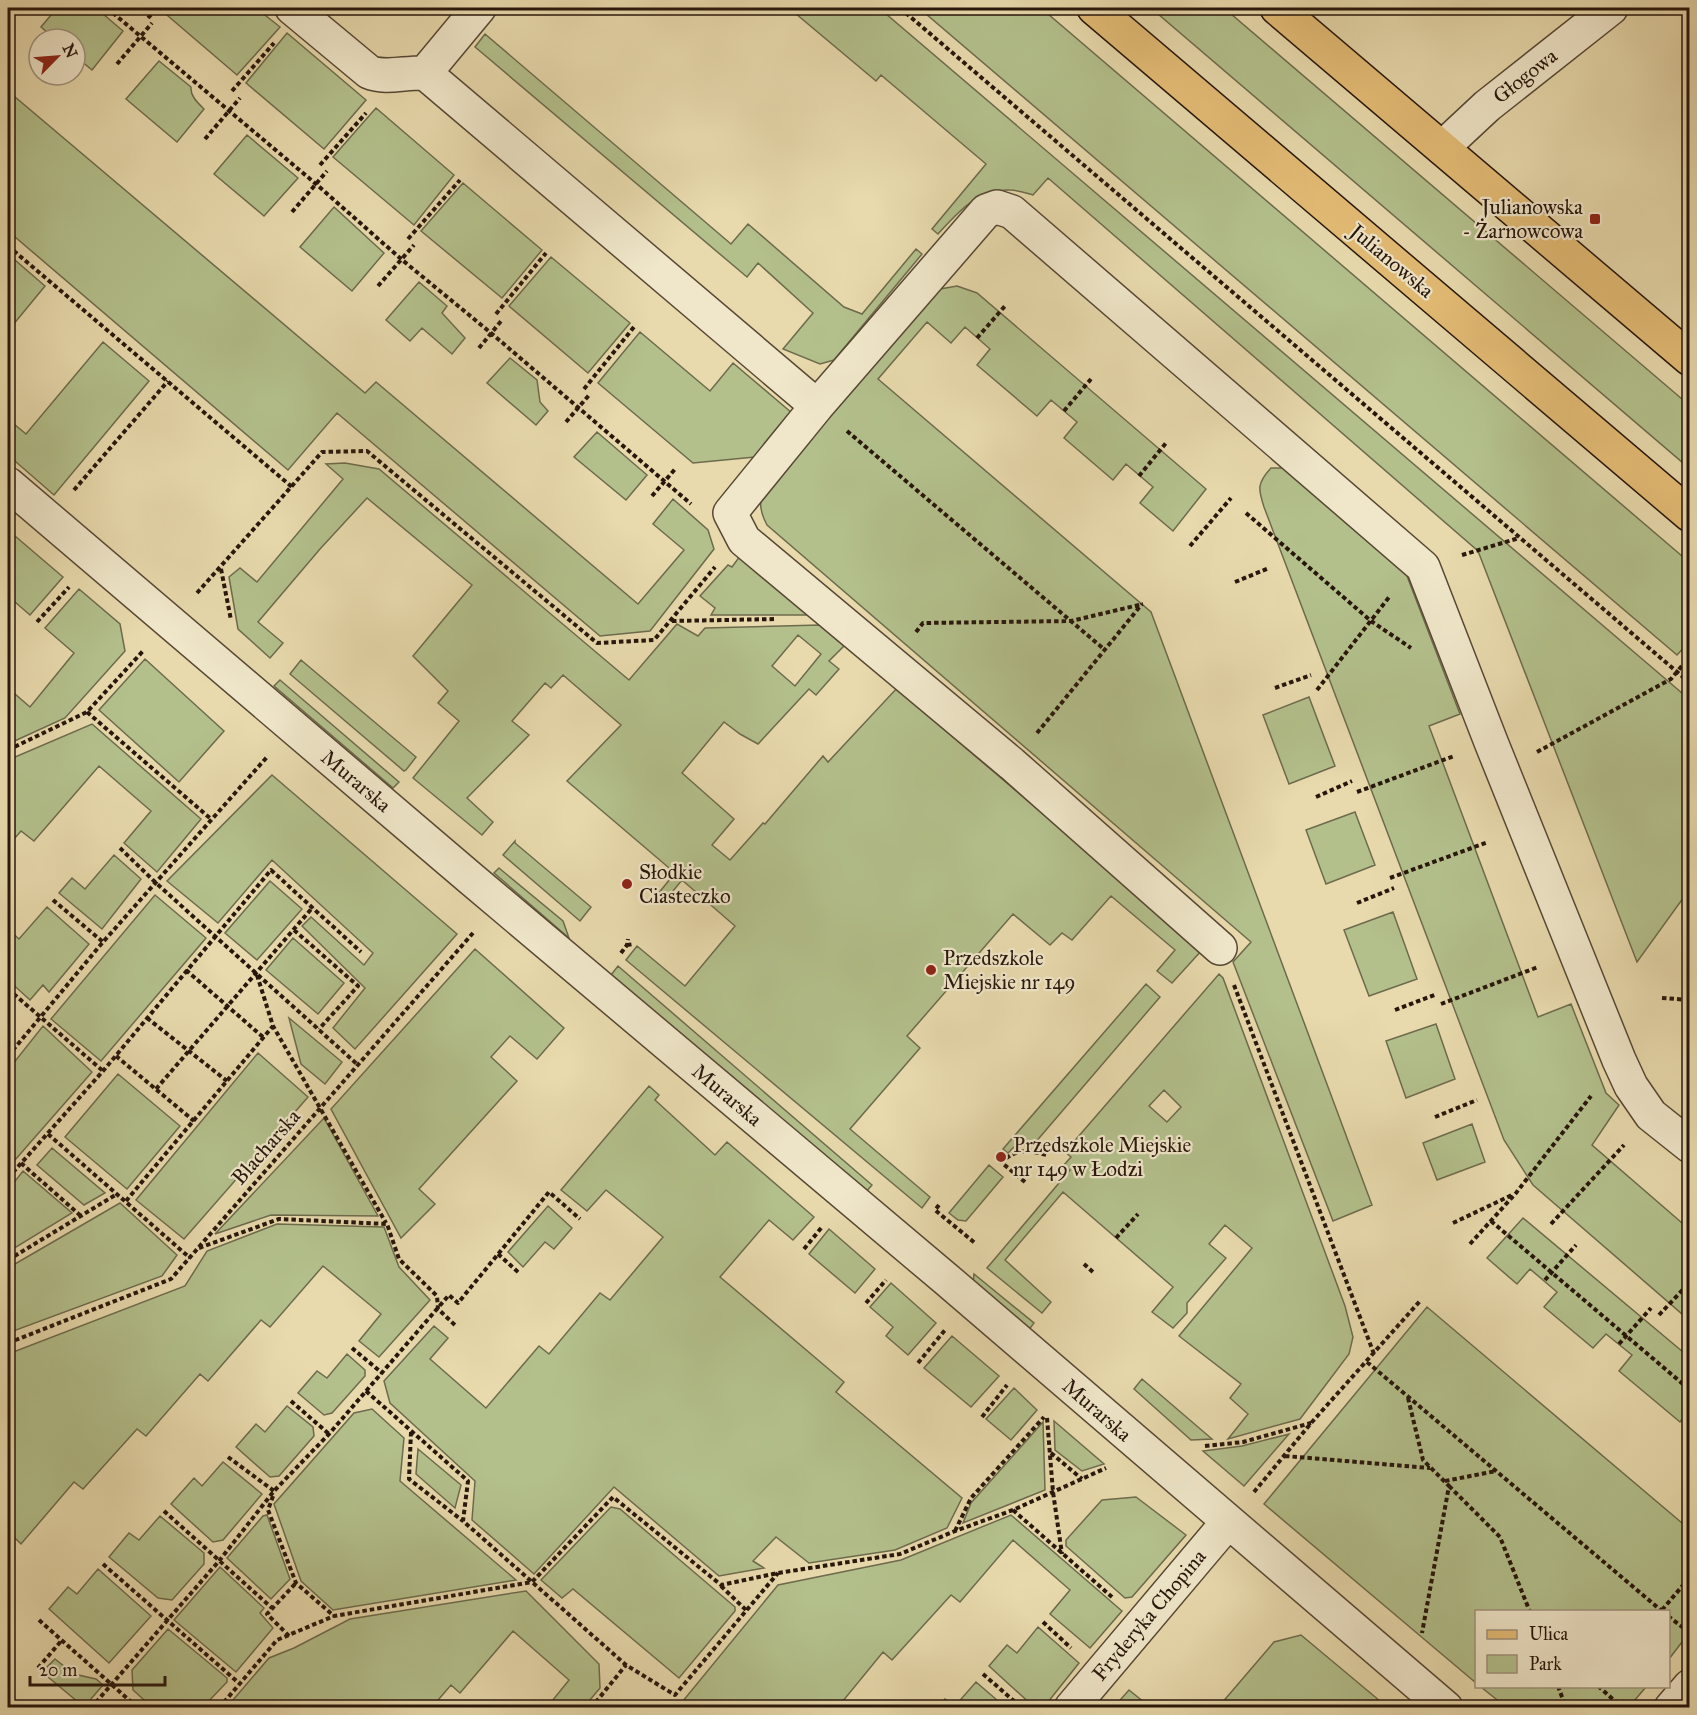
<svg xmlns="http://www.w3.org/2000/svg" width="1697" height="1715" font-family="'IM FELL Great Primer',serif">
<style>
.green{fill:#b3c08c;stroke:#6d6b4c;stroke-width:1.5;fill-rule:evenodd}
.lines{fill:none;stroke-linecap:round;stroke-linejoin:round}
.minor-casing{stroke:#574734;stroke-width:36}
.major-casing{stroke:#27160b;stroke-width:36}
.path{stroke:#27160b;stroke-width:4;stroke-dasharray:4.5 3;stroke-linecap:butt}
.minor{stroke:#f0e7ca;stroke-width:33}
.major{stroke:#e4bd76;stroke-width:33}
.poi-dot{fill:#8f2418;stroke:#f0e7ca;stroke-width:2}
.labels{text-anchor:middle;stroke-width:4.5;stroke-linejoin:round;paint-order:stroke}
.street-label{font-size:21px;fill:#27160b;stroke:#f0e7ca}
.poi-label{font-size:21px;fill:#27160b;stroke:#f0e7ca;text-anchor:start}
</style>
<rect width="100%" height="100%" fill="#e8daad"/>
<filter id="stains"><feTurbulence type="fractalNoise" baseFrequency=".00333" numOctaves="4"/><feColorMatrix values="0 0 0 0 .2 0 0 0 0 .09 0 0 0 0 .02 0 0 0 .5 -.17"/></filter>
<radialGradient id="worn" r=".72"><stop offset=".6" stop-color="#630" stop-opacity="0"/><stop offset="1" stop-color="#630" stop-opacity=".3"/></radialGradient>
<!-- green -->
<path class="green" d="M57 8H96L123 31 92 70 75 56V39H55L41 27Z
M163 8H256L280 27 237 75 161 10Z
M789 8H879L1689 699V890L1637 962 1478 551 1048 178 1033 195C1026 193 1017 190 1010 190 979 188 957 213 938 234L932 229 986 164 881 75 876 81Z
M919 8H1041L1689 562V642L1677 655Z
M1151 8H1224L1689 405V468Z
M287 33 366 100 324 149 246 83Z
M485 34 731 244 748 224 844 307 862 314 916 249 922 254 834 360 820 364 783 349 813 313 758 263 747 277 475 47Z
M159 61 191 87C190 96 198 103 204 109L177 142 126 99Z
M8 91 365 393 376 382 638 604 684 550 653 524 673 499 708 530 714 549 650 631 600 636 337 413 288 470 8 231Z
M376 108 454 175 414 225 333 157Z
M247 135 298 178 264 216 214 174Z
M463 183 542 250 502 298 421 231Z
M334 207 384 253 352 291 300 247Z
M8 254 45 286 8 331Z
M551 257 630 323 588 373 509 306Z
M419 282 447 306 442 313 465 338 452 354 422 328 410 341 386 320Z
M957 286 977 293 1206 489 1173 531 1140 503 1153 487 1126 464 1113 480 1064 438 1077 422 1051 400 1037 416 977 365 990 349 965 327 951 343 927 322 878 379 1151 612 1372 1205 1333 1221 1233 962 1251 942 767 525C760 512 759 503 763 489L940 289Z
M640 332 710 391 733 363 792 413 755 457 693 463 598 383Z
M103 342 149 381 54 495 8 455V419L26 434Z
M510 358 537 380 540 402 548 411 536 425 487 383Z
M597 432 647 475 626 500 574 457Z
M345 463 379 469 629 680 677 624 698 636 705 628 820 625 844 646 829 661 839 669 816 695 809 689 758 744 740 734 724 722 682 773 734 819 712 845 730 860 763 823 765 824 823 756 828 762 898 687 918 707 1202 950 1172 983 1157 971 1175 950 1111 896 1072 940 1062 933 1050 945 1013 914 907 1036 920 1048 850 1129 930 1197 922 1208 626 960 637 946 685 986 735 926 682 880 664 902 657 895 675 873 567 781 621 725 563 675 551 688 545 683 512 721 529 735 467 798 493 822 482 835 413 778 459 721 438 703 448 691 413 656 472 585 367 498 320 549 258 622 283 643 270 658 238 629 229 577 240 568 257 582 343 479 326 464ZM798 635 821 654 795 686 772 666Z
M1271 468H1284L1407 576 1460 714 1429 726 1538 1017 1571 1004 1606 1093 1619 1105 1592 1145 1689 1229V1320L1533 1185 1504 1140 1264 507C1258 489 1257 483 1271 468Z
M8 530 63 577 30 615 8 596Z
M740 556 810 615H711L715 608 700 596 728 565 732 567Z
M79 589 120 624 125 651 65 718 8 744V688L30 707 74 653 45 628Z
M145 659 224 731 179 782 99 710Z
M301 660 416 757 406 770 404 771 290 674Z
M280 680 399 782 393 788 274 686Z
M1309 697 1335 766 1289 784 1263 715Z
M92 724 201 819 157 872 124 843 151 811 99 766 34 841 21 831 8 846V760Z
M272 775 457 934 355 1049 333 1028 365 988 302 926 311 917 364 965 373 953 272 860 218 923 167 881Z
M1355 812 1375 865 1326 884 1306 830Z
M515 841V843L591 907 580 921 503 855Z
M114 855 141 879 102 929 59 893 72 878 85 889Z
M499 868 563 921 569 938 494 873Z
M270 881 302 909 257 960 225 933Z
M155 895 206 938 101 1061 51 1019Z
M47 907 89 944 49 992 43 985 30 1000 8 980V929L19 939Z
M1393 912 1417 979 1369 996 1344 930Z
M293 938 344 983 318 1014 266 970Z
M475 949 564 1028 537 1059 510 1036 491 1057 517 1081 419 1189 435 1204 401 1238 331 1109Z
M618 966 872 1185 865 1193 611 975Z
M1219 974 1223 978 1345 1306 1353 1337 1349 1354 1300 1419 1228 1439 1248 1414 1230 1398 1241 1384 1179 1336 1252 1248 1225 1225 1209 1244 1226 1258 1187 1303V1313L1173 1328 1152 1312 1173 1287 1063 1192 1005 1260 1051 1302 1042 1313 987 1268 1070 1170 1064 1165 1071 1157 1065 1152ZM1164 1090 1181 1107 1167 1122 1149 1106Z
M1146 984 1160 997 1034 1144 1015 1146 1008 1153 1003 1149Z
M289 1018 342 1062 325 1084 301 1064Z
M1436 1024 1455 1079 1406 1098 1386 1041Z
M43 1026 92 1072 8 1168V1070Z
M258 1053 308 1097 184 1239 136 1200Z
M118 1074 180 1126 127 1189 65 1137Z
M649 1086 659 1095 655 1100 715 1155 727 1142 814 1217 793 1240 769 1220 720 1277 844 1382 836 1392 962 1498 947 1528 895 1550 809 1563 776 1537 753 1561 764 1568 719 1576 614 1487 534 1574 472 1520 475 1481 390 1403 384 1381 434 1326 448 1338 430 1359 486 1408 539 1346 549 1354 600 1293 610 1300 663 1237 606 1190 587 1211 561 1190Z
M324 1118 378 1216 271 1215 215 1234Z
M1472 1124 1485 1162 1437 1180 1423 1143Z
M52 1148 105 1193 84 1205 37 1165Z
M989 1165 1003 1177 966 1221 958 1220 949 1213Z
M23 1171 72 1213 8 1252V1190Z
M120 1203 177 1255 162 1276 8 1333V1268Z
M548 1206 572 1228 554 1249 545 1242 523 1267 508 1252Z
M1523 1218 1689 1357V1410L1680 1422 1619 1371 1632 1355 1606 1334 1593 1348 1544 1307 1557 1292 1530 1269 1517 1284 1487 1258Z
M277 1224 384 1227 399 1267 430 1300 379 1357 359 1341 381 1314 323 1266 270 1327 261 1320 208 1381 200 1374 146 1436 137 1429 83 1489 74 1482 21 1544 13 1536 8 1542V1354L185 1286 207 1251Z
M829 1229 875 1269 855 1293 809 1254Z
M974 1274 1034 1323 1028 1331 973 1284Z
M891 1283 936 1323 908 1355 886 1336 893 1327 870 1307Z
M1427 1307 1682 1523 1689 1514V1633L1669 1659 1668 1612H1476V1683L1264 1504Z
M952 1336 999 1376 971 1407 924 1368Z
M347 1354 365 1370V1376L332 1413 324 1415 298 1393 317 1371 327 1378Z
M1142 1379 1212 1439 1191 1440 1134 1389Z
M1014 1388 1037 1410 1011 1440 986 1419Z
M287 1406 313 1427 314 1436 279 1476 270 1477 236 1447 256 1424 265 1432Z
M372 1409 404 1438 400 1481 516 1580 333 1610 301 1581 274 1504 354 1413Z
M1054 1421 1104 1464 1082 1471 1055 1450Z
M1043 1422 1045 1490 963 1523 971 1503Z
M1289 1434 1244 1486 1203 1451 1242 1446Z
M418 1449 461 1485 455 1508 416 1474Z
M223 1462 262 1494 223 1540 213 1542 171 1504 194 1478 202 1486Z
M1136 1497 1186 1535 1132 1597 1125 1598 1066 1546V1540L1102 1500Z
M611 1507 620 1509 735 1607V1611L679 1678 573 1589 562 1598 541 1580Z
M267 1515 290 1579 271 1599 227 1558 263 1516Z
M1011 1515 1122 1611 1090 1648 1050 1614 1070 1590 1013 1540 960 1602 951 1595 892 1660 883 1652 838 1707H829L825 1704 822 1708 678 1707 778 1585 901 1560Z
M160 1516 204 1553V1564L172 1600 158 1598 109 1557 129 1533 139 1540Z
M220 1567 264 1608 260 1613 273 1628 236 1672 174 1620Z
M98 1569 151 1616 109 1663 49 1609 68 1587 77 1594Z
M526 1591 599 1664 600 1688 584 1707H560L552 1701 569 1680 513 1631 460 1693 451 1685 432 1707H227L269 1658 294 1648 350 1619Z
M1038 1627 1079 1663 1044 1707H1034L989 1666 1007 1645 1017 1653Z
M168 1629 227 1678V1682L203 1707H152L133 1690 132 1670Z
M1301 1635 1380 1701 1375 1707 1225 1708 1221 1704 1274 1642Z
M55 1659 74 1674 96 1679 103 1685 84 1707 42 1672Z
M976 1682 1005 1707H938L945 1699 955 1706Z
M1481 1687H1646L1628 1708 1506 1707Z
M1129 1690 1150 1707H1114Z"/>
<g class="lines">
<defs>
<path id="minor" d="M292 8 369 72C385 79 406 72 425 73L817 406
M425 73 479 8
M1442 148 1487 106 1611 8
M8 484 469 877 946 1279 1446 1708
M1220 948 1012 764 744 540 730 513 817 406 986 211 997 207 1012 212 1423 567 1491 742 1619 1060 1631 1086 1651 1115 1690 1146
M1071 1708 1228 1522
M1671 1708 1690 1686"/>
<path id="major" d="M1094 8 1690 515
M1277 8 1690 359"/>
</defs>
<!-- minor casing -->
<use href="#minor" class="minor-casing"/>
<!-- major casing -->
<use href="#major" class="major-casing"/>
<!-- path -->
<path class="path" d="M107 8 316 184 401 259 491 333 691 504
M900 8 1690 683
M148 18 157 8
M117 64 152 23
M232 91 274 43
M205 139 240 98
M320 165 366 113
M292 212 327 171
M408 239 460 180
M8 246 292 487
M378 286 414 245
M496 314 546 253
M977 338 1005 306
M479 348 502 320
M584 389 634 327
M1064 411 1091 379
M566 422 590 394
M847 431 1105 650
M1139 476 1166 443
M74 490 168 381
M652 496 676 468
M1246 513 1371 621 1411 648
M1190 546 1231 498
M1462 555 1519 538
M221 569 231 620
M1235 582 1269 568
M197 593 322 452 367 451 597 643 654 640 715 567
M672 621 776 619
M37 622 69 587
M916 632 923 623 1071 621 1143 604
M1275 688 1311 675
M1317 690 1390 596
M87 712 211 819
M1037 733 1142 604
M8 750 87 712 143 651
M1537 752 1671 679 1690 656
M1357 792 1454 756
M1316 797 1352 781
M120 848 156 883 358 1065
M1390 878 1488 842
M53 900 103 942
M1357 903 1394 888
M294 930 358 986 319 1029
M627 945 634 944
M621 953 627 945 628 939
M186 970 264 1038
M257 975 273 1026 386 1223
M1234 985 1374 1354
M8 989 103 1071
M1662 998 1690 1000
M1441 1004 1538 967
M1395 1010 1437 994
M147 1018 227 1081
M8 1056 103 942 267 757
M116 1056 194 1121
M156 1089 313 907
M1435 1117 1477 1100
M48 1134 190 1258
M21 1163 81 1216
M8 1178 103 1071 271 870 361 952
M1025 1182 1001 1162C1019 1148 1026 1150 1047 1155
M126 1201 273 1026
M939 1205 935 1210 975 1243
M1491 1221 1690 1390
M1453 1223 1512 1195
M1551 1224 1624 1145
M1116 1238 1138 1214
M1470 1244 1516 1193 1591 1096
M199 1248 279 1219 387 1224 399 1259 437 1296 438 1309 457 1327
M804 1249 822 1227
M498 1254 519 1273
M8 1260 117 1194
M1084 1264 1095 1274
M1545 1280 1576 1245
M866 1303 886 1280
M1659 1315 1690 1282
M8 1343 171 1279 473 933
M1619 1344 1651 1308
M352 1348 382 1373
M1367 1362 1663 1612
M918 1363 945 1330
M366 1391 468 1481 463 1521 626 1665 675 1695 778 1573
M1408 1398 1423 1460 1449 1486 1422 1633
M291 1401 329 1434
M982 1417 1007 1385
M1047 1418 1053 1492 1062 1554
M411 1432 409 1479 463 1521
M1205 1446 1243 1442 1311 1423
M1051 1453 1082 1479
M1285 1456 1430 1468
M228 1457 274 1491
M1445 1481 1496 1471
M1449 1486 1500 1537 1530 1612
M1254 1492 1312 1422 1420 1301
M273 1496 268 1510 296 1583 334 1616
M1013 1510 1112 1597
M164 1511 272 1608
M955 1531 971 1498 1044 1417
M103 1564 240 1684
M721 1586 746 1610
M1662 1610 1690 1577
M1668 1616 1690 1633
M39 1620 138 1708
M1043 1622 1071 1648
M289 1636 267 1614 296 1583
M38 1668 62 1640
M983 1674 1022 1708
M1558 1686 1566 1708
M1598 1686 1623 1708
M91 1708 219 1561 274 1491 329 1434 449 1295 458 1303 549 1192 580 1219
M219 1708 277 1640 334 1616 532 1582 613 1497 721 1585 778 1573 900 1554 955 1531 1013 1510 1106 1468
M591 1708 626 1665"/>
<!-- minor -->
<use href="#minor" class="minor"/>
<!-- major -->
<use href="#major" class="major"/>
</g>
<!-- markers -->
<g class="poi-dot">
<rect x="1589" y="213" width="12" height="12" rx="3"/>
<circle cx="627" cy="884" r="6"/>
<circle cx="931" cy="970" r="6"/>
<circle cx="1001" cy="1157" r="6"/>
</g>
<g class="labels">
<!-- street labels -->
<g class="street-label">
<text transform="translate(1525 76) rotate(-38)" y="7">Głogowa</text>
<text transform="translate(1392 261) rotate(40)" y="7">Julianowska</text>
<text transform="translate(356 781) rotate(40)" y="7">Murarska</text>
<text transform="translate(727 1095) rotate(40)" y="7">Murarska</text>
<text transform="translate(266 1147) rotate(-49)" y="7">Blacharska</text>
<text transform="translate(1097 1410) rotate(41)" y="7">Murarska</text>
<text transform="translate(1149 1615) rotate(-50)" y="7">Fryderyka Chopina</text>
</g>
<!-- poi labels -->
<g class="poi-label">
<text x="1583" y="214" text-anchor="end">Julianowska<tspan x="1583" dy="24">- Żarnowcowa</tspan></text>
<text x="639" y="879">Słodkie<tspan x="639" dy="24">Ciasteczko</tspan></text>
<text x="943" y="965">Przedszkole<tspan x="943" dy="24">Miejskie nr 149</tspan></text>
<text x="1013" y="1152">Przedszkole Miejskie<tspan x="1013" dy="24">nr 149 w Łodzi</tspan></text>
</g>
</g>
<!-- margin -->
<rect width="1697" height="1715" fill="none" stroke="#e8daad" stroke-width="30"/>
<rect x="9" y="9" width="1679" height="1697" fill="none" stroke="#27160b" stroke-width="3"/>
<rect x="15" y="15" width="1667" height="1685" fill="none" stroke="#27160b" stroke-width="1.5"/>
<!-- legend -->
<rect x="1475" y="1610" width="195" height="78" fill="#f0e7ca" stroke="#a0937e" stroke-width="1.5"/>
<rect x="1487" y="1630" width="30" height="9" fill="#e4bd76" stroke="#a0937e" stroke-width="1.5"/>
<text x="1529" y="1640" font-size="18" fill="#27160b">Ulica</text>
<rect x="1487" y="1655" width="30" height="18" fill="#b3c08c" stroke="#a0937e" stroke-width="1.5"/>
<text x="1529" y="1670" font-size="18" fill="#27160b">Park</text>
<!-- north arrow -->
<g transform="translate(57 57) rotate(65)"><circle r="28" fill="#f0e7ca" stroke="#a0937e" stroke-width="1.5"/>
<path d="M0-4.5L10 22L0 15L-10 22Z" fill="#8f2418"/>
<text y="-9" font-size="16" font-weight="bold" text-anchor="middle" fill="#27160b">N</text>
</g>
<!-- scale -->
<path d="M30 1676v9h135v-9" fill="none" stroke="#27160b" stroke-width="3"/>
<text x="39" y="1676" font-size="18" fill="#27160b" stroke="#f0e7ca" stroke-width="4.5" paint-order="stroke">20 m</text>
<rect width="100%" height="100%" filter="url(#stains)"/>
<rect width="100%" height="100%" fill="url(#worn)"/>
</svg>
